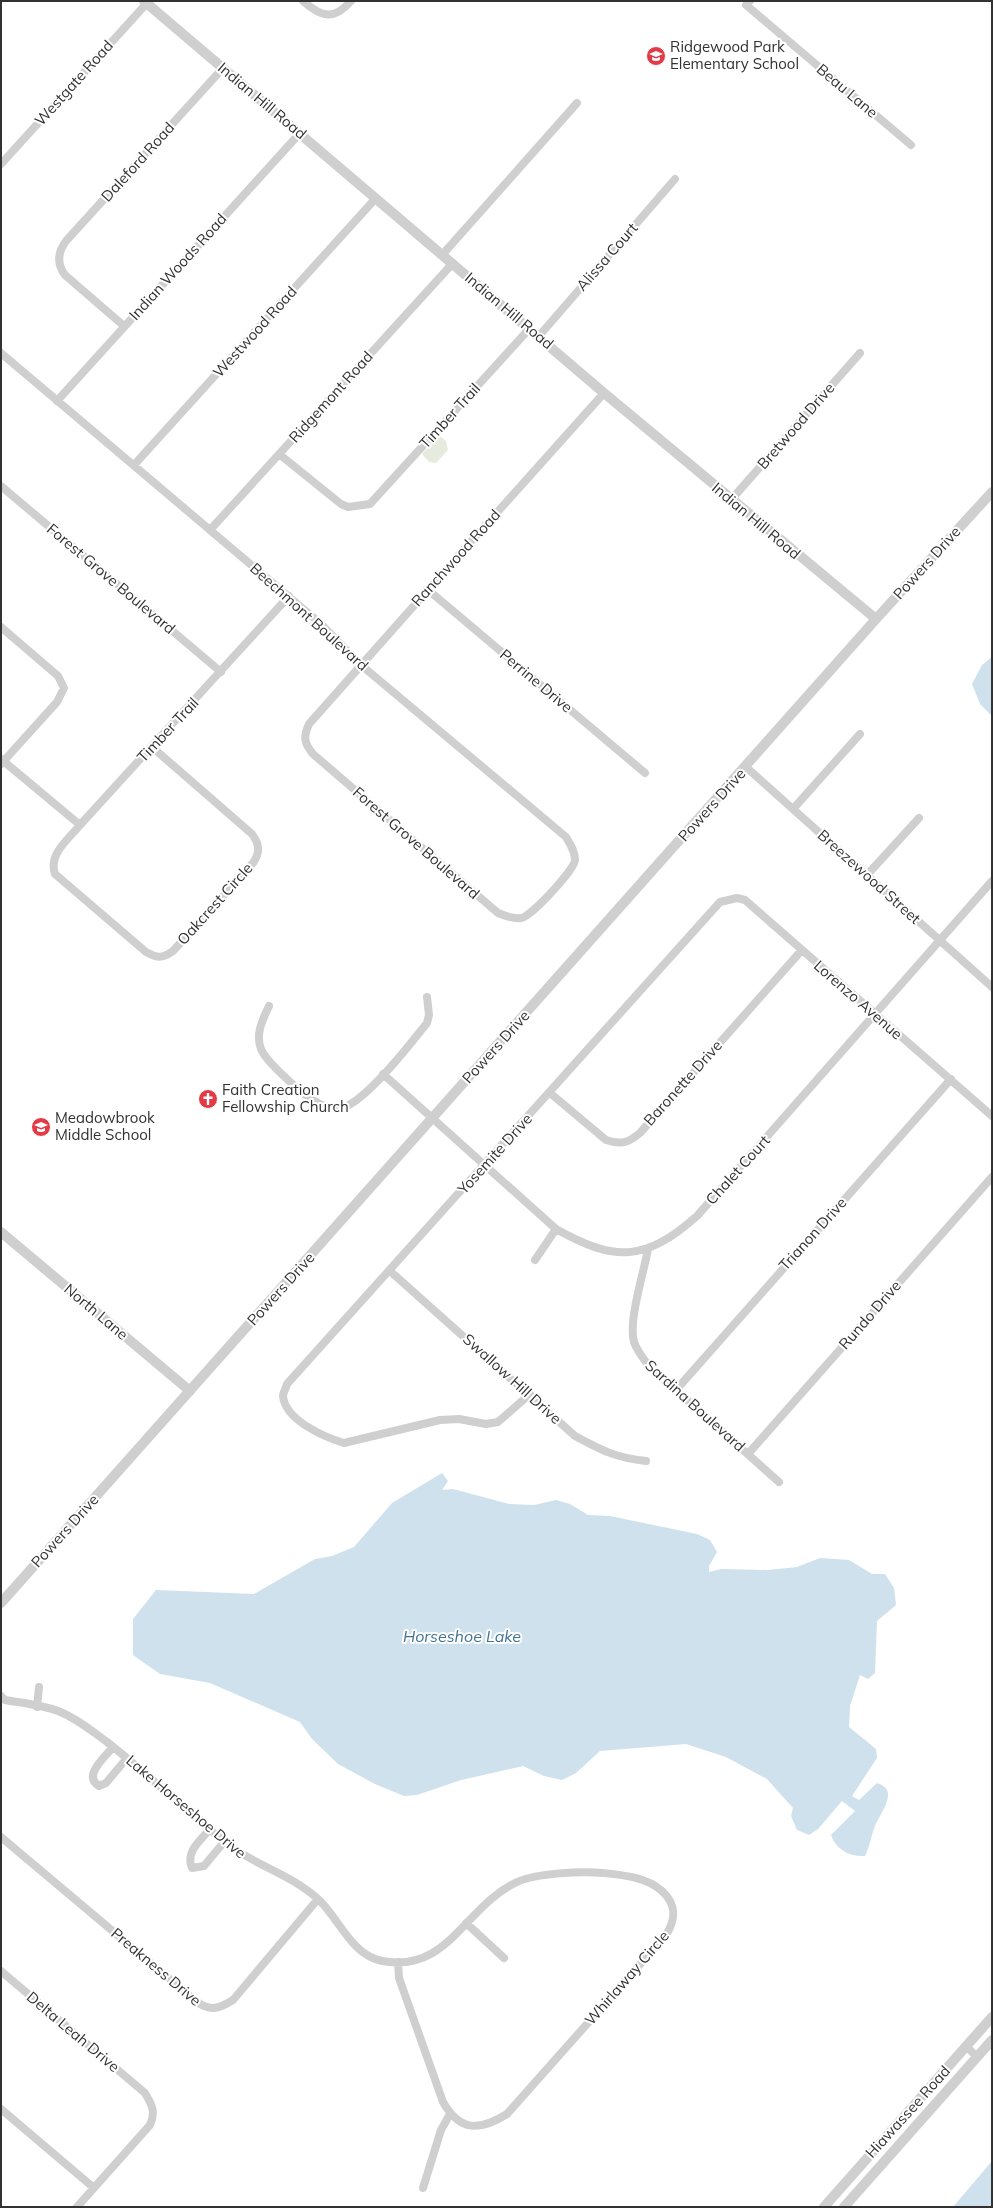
<svg xmlns="http://www.w3.org/2000/svg" width="993" height="2208" font-family="Mulish,sans-serif">
<style>
.green{fill:#e5ebde}
.water{fill:#cee1ed}
.lines{fill:none;stroke-linecap:round;stroke-linejoin:round}
.minor{stroke:#cfcfcf;stroke-width:8}
.tertiary{stroke:#cfcfcf;stroke-width:10}
.labels{text-anchor:middle;stroke-width:4;stroke-linejoin:round;paint-order:stroke}
.poi-label{font-size:15px;fill:#323232;stroke:#fff;text-anchor:start}
.street-label{font-size:15px;fill:#323232;stroke:#fff}
.water-label{font-size:16px;font-style:italic;fill:#407394;stroke:#fff}
</style>
<rect width="100%" height="100%" fill="#fff"/>
<!-- green -->
<path class="green" d="M439 435 446 441 448 450 436 463 429 462 422 454Z"/>
<!-- water -->
<path class="water" d="M992 657V716L980 704 972 684 982 665Z
M442 1473 448 1481 442 1490 453 1489 509 1504 534 1505 556 1500 570 1504 588 1515 610 1516 697 1534 710 1540 717 1552 709 1566V1572L721 1569 768 1570 797 1567 820 1558 849 1560 872 1574H885L894 1588 896 1605 877 1621 875 1673 868 1679 860 1675 850 1706 849 1727 876 1749 877 1758 852 1796 859 1800 877 1783C882 1785 887 1787 888 1793 889 1804 879 1816 875 1826 871 1836 870 1846 865 1856 850 1857 836 1850 831 1835L855 1811 842 1801 818 1829 809 1835 797 1830 791 1816 793 1808 767 1779 726 1757 686 1744 600 1751 576 1773 562 1780 544 1776 523 1766 461 1780 417 1795 404 1796 375 1784 338 1764 312 1739 300 1722 210 1683 160 1674 133 1655V1619L156 1590 254 1594 315 1559 332 1556 354 1547 392 1503Z
M992 2161V2207H953Z"/>
<g class="lines">
<!-- minor -->
<path class="minor" d="M303 1C321 17 334 21 351 1
M750 1 746 5 911 145
M1 164 147 3
M443 254 577 103
M124 326 65 275C56 263 58 252 66 241L223 68
M539 336 675 179
M1 353 321 624 361 665 566 837C570 844 575 851 575 860 575 869 531 917 521 918 513 919 505 916 498 913L313 754C304 743 303 737 309 724 407 613 505 503 604 393
M57 401 300 133
M279 454 341 504 348 507 370 504 530 328
M134 465 376 198
M1 486 221 672
M731 500 860 353
M210 530 453 263
M427 589 645 773
M1 627 58 676 64 688 57 702 1 764
M152 747 252 834C260 845 260 852 253 863L173 951C162 959 157 958 146 952L55 874C48 854 68 840 80 825L289 596
M1 759 80 825
M746 767 992 987
M793 809 860 734
M867 875 919 818
M269 1006C263 1019 255 1034 261 1049 266 1062 305 1097 318 1103 326 1107 335 1109 344 1107 367 1100 411 1043 427 1023L429 1015 427 997
M383 1074 556 1229C615 1262 645 1262 697 1216L992 881
M550 1093 606 1140C621 1145 628 1143 640 1133L801 951
M648 1249C644 1272 628 1321 634 1342 637 1351 643 1358 649 1366L779 1482
M535 1260 556 1229
M390 1271 575 1436C601 1450 616 1458 646 1461
M676 1390 951 1079
M530 1394 498 1422 486 1424 459 1419 440 1420 344 1443C324 1437 285 1420 283 1396 283 1393 286 1388 287 1384L720 902 737 898 745 900 992 1116
M748 1454 992 1177
M1 1696 5 1700C22 1703 42 1705 58 1711 76 1718 92 1731 107 1742 148 1774 185 1810 225 1842 255 1866 289 1873 318 1899 339 1918 351 1955 382 1961 449 1973 464 1907 517 1882 537 1873 581 1871 603 1873 623 1875 646 1877 662 1891 677 1905 676 1919 666 1935L507 2114C480 2131 460 2132 443 2102L399 1978 398 1962
M37 1707 39 1687
M113 1747C105 1757 82 1776 99 1786L106 1783 127 1758
M210 1829C200 1841 185 1852 192 1868L204 1866 224 1842
M1 1837 197 2002C211 2012 220 2008 233 2000L318 1899
M466 1923 504 1958
M1 1971 145 2093C152 2105 156 2112 150 2125L77 2207
M966 2046 977 2057
M1 2109 94 2188
M423 2188 441 2130 450 2114"/>
<!-- tertiary -->
<path class="tertiary" d="M144 1 604 393 876 619
M1 1232 190 1391
M1 1603 876 619 992 492
M824 2207 992 2017
M844 2207 992 2040"/>
</g>
<!-- icons -->
<defs>
<symbol id="school-disc" viewBox="-11 -11 22 22"><circle r="9.5" fill="#e33a46" stroke="#fff"/><path d="M0-5L7-2L0 1L-7-2ZM-4 1L0 2.5L4 1V4Q0 6-4 4Z" fill="#fff"/></symbol>
<symbol id="church-disc" viewBox="-11 -11 22 22"><circle r="9.5" fill="#e33a46" stroke="#fff"/><path d="M-1.2-6h2.4v3.5h3.3v2.4h-3.3V6h-2.4V-.1h-3.3v-2.4h3.3Z" fill="#fff"/></symbol>
</defs>
<g fill-rule="evenodd">
<use href="#school-disc" x="645" y="45" width="22" height="22"/>
<use href="#church-disc" x="197" y="1088" width="22" height="22"/>
<use href="#school-disc" x="30" y="1116" width="22" height="22"/>
</g>
<g class="labels">
<!-- poi labels -->
<g class="poi-label">
<text x="670" y="52">Ridgewood Park<tspan x="670" dy="17">Elementary School</tspan></text>
<text x="222" y="1095">Faith Creation<tspan x="222" dy="17">Fellowship Church</tspan></text>
<text x="55" y="1123">Meadowbrook<tspan x="55" dy="17">Middle School</tspan></text>
</g>
<!-- street labels -->
<g class="street-label">
<text transform="translate(74 83) rotate(-48)" y="5">Westgate Road</text>
<text transform="translate(847 91) rotate(40)" y="5">Beau Lane</text>
<text transform="translate(262 101) rotate(40)" y="5">Indian Hill Road</text>
<text transform="translate(138 162) rotate(-48)" y="5">Daleford Road</text>
<text transform="translate(607 257) rotate(-49)" y="5">Alissa Court</text>
<text transform="translate(178 267) rotate(-48)" y="5">Indian Woods Road</text>
<text transform="translate(509 311) rotate(40)" y="5">Indian Hill Road</text>
<text transform="translate(255 332) rotate(-48)" y="5">Westwood Road</text>
<text transform="translate(331 397) rotate(-48)" y="5">Ridgemont Road</text>
<text transform="translate(450 416) rotate(-48)" y="5">Timber Trail</text>
<text transform="translate(796 426) rotate(-49)" y="5">Bretwood Drive</text>
<text transform="translate(756 521) rotate(40)" y="5">Indian Hill Road</text>
<text transform="translate(456 558) rotate(-48)" y="5">Ranchwood Road</text>
<text transform="translate(927 563) rotate(-48)" y="5">Powers Drive</text>
<text transform="translate(111 579) rotate(40)" y="5">Forest Grove Boulevard</text>
<text transform="translate(309 617) rotate(42)" y="5">Beechmont Boulevard</text>
<text transform="translate(536 681) rotate(40)" y="5">Perrine Drive</text>
<text transform="translate(168 730) rotate(-47)" y="5">Timber Trail</text>
<text transform="translate(712 805) rotate(-48)" y="5">Powers Drive</text>
<text transform="translate(416 843) rotate(41)" y="5">Forest Grove Boulevard</text>
<text transform="translate(869 877) rotate(42)" y="5">Breezewood Street</text>
<text transform="translate(215 904) rotate(-48)" y="5">Oakcrest Circle</text>
<text transform="translate(858 1000) rotate(41)" y="5">Lorenzo Avenue</text>
<text transform="translate(496 1047) rotate(-48)" y="5">Powers Drive</text>
<text transform="translate(683 1083) rotate(-48)" y="5">Baronette Drive</text>
<text transform="translate(495 1154) rotate(-48)" y="5">Yosemite Drive</text>
<text transform="translate(738 1170) rotate(-48)" y="5">Chalet Court</text>
<text transform="translate(813 1234) rotate(-48)" y="5">Trianon Drive</text>
<text transform="translate(281 1289) rotate(-48)" y="5">Powers Drive</text>
<text transform="translate(96 1312) rotate(40)" y="5">North Lane</text>
<text transform="translate(870 1315) rotate(-49)" y="5">Rundo Drive</text>
<text transform="translate(512 1379) rotate(42)" y="5">Swallow Hill Drive</text>
<text transform="translate(695 1406) rotate(42)" y="5">Sardina Boulevard</text>
<text transform="translate(65 1531) rotate(-48)" y="5">Powers Drive</text>
<text transform="translate(186 1807) rotate(40)" y="5">Lake Horseshoe Drive</text>
<text transform="translate(156 1967) rotate(40)" y="5">Preakness Drive</text>
<text transform="translate(627 1978) rotate(-49)" y="5">Whirlaway Circle</text>
<text transform="translate(73 2032) rotate(40)" y="5">Delta Leah Drive</text>
<text transform="translate(908 2112) rotate(-48)" y="5">Hiawassee Road</text>
</g>
<!-- water labels -->
<g class="water-label">
<text x="462" y="1642">Horseshoe Lake</text>
</g>
</g>
<!-- border -->
<rect width="993" height="2208" fill="none" stroke="#323232" stroke-width="4"/>
</svg>
